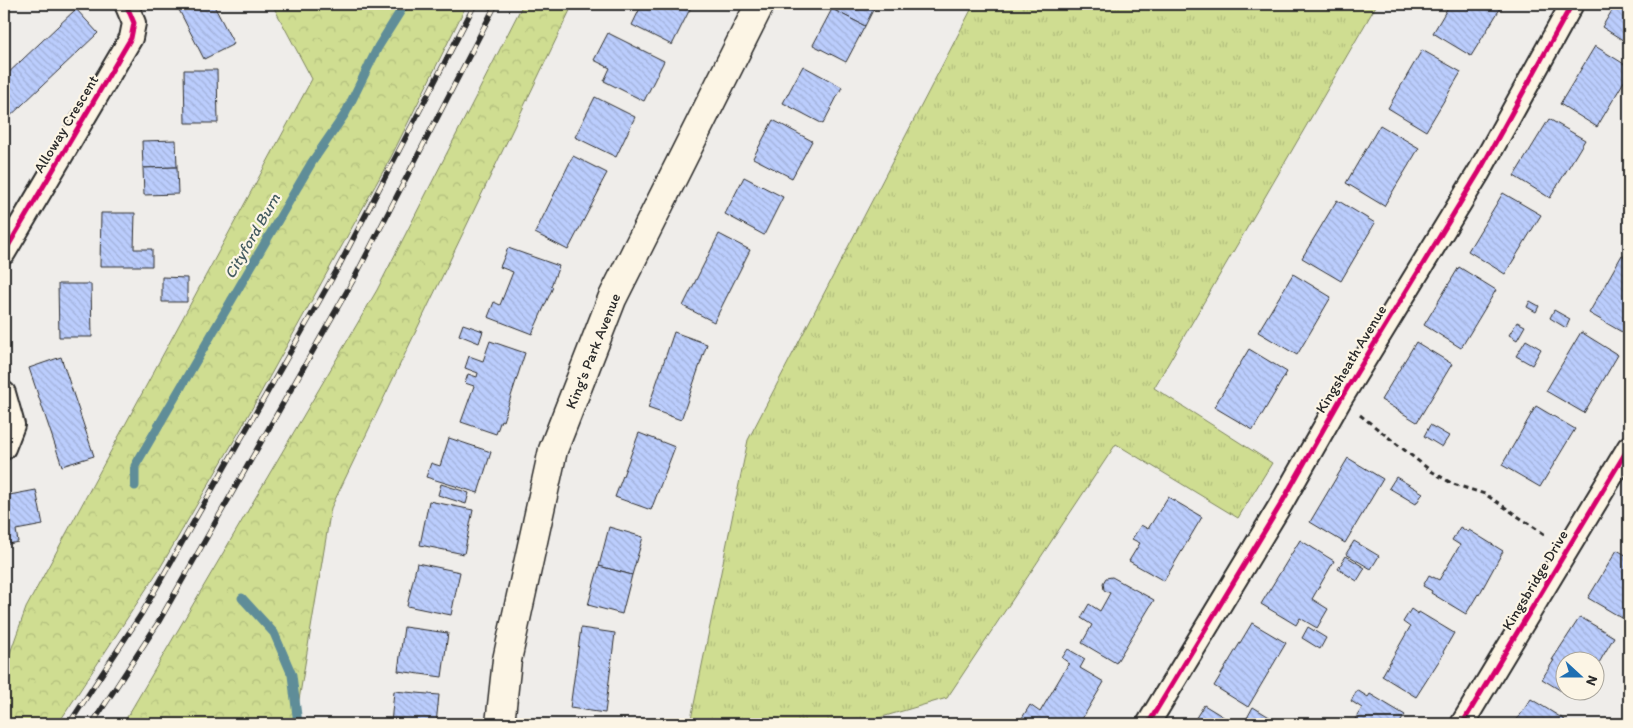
<svg xmlns="http://www.w3.org/2000/svg" width="1633" height="728" viewBox="0 0 1633 728" font-family="Itim,sans-serif">
<defs>
<pattern id="grass-tufts" width="24" height="20" patternUnits="userSpaceOnUse" patternTransform="scale(1.25)"><rect width="24" height="20" fill="#cfdd91"/><path d="M3 7l-1-3M5 7V3M7 7l1-3M15 17l-1-3M17 17v-4M19 17l1-3" fill="none" stroke="#b2be7d"/></pattern>
<pattern id="forest-crowns" width="20" height="18" patternUnits="userSpaceOnUse" patternTransform="scale(1.25)"><rect width="20" height="18" fill="#cfdd91"/><path d="M2 6a3 3 0 1 1 6 0M12 15a3 3 0 1 1 6 0" fill="none" stroke="#b2be7d"/></pattern>
<pattern id="building-back-hatch" width="6" height="6" patternUnits="userSpaceOnUse" patternTransform="scale(1.25)"><rect width="6" height="6" fill="#bbcdfd"/><path d="M-1 5l2 2M0 0l6 6M5-1l2 2" fill="none" stroke="#a1b0d9"/></pattern>
</defs>
<rect width="100%" height="100%" fill="#efedea"/>
<filter id="ink" filterUnits="userSpaceOnUse"><feTurbulence type="fractalNoise" baseFrequency=".02" numOctaves="2"/><feDisplacementMap in="SourceGraphic" scale="10" xChannelSelector="R" yChannelSelector="G"/><feConvolveMatrix kernelMatrix="1 2 1 2 8 2 1 2 1" color-interpolation-filters="sRGB"/></filter>
<g filter="url(#ink)">
<polygon fill="url(#grass-tufts)" stroke="#7d845e" points="974,4 1377,4 1154,388 1272,463 1238,518 1116,444 947,698 858,724 690,724 748,440"/>
<g fill="url(#forest-crowns)" stroke="#7d845e">
<polygon points="272,4 467,4 391,157 239,432 160,568 58,724 4,724 4,670 26,608 312,79"/>
<polygon points="523,4 573,4 331,508 295,724 123,724 377,290"/>
</g>
<g fill="none" stroke-linecap="round" stroke-linejoin="round">
<g stroke="#5f8d98" stroke-width="9">
<polyline points="135,486 135,466 312,162 345,114 378,47 405,4"/>
<polyline points="242,598 274,633 292,675 298,724"/>
</g>
</g>
<g fill="url(#building-back-hatch)" stroke="#2b2b2b">
<polygon points="176,4 213,4 234,44 204,59"/>
<polygon points="642,4 689,4 692,5 672,45 632,25"/>
<polygon points="834,4 876,4 865,26 832,9"/>
<polygon points="1450,4 1503,4 1471,56 1433,33"/>
<polygon points="1616,4 1629,4 1629,44 1602,27"/>
<polygon points="76,9 98,33 4,122 4,77"/>
<polygon points="832,9 865,26 846,62 813,45"/>
<polygon points="608,33 664,61 644,101 604,81 610,68 594,60"/>
<polygon points="1595,46 1629,67 1629,73 1597,127 1560,104"/>
<polygon points="1422,50 1461,72 1426,131 1388,108"/>
<polygon points="803,66 842,87 823,124 783,103"/>
<polygon points="184,70 217,70 218,123 185,123"/>
<polygon points="595,97 635,117 616,157 575,137"/>
<polygon points="1549,119 1585,140 1550,198 1514,176"/>
<polygon points="773,120 812,141 792,178 753,158"/>
<polygon points="1380,125 1419,148 1384,206 1346,183"/>
<polygon points="176,140 177,167 143,168 142,141"/>
<polygon points="573,156 607,173 600,186 601,187 568,250 535,233"/>
<polygon points="177,167 178,194 144,195 143,168"/>
<polygon points="744,177 783,197 764,235 725,214"/>
<polygon points="1503,193 1541,215 1505,274 1468,251"/>
<polygon points="1337,200 1375,223 1341,281 1302,258"/>
<polygon points="101,213 135,213 134,249 152,249 152,266 100,266"/>
<polygon points="719,234 750,250 714,322 683,306"/>
<polygon points="508,248 559,266 551,286 553,287 532,334 488,317 494,302 500,305 513,272 500,267"/>
<polygon points="1622,255 1629,260 1629,331 1627,335 1589,313"/>
<polygon points="1459,267 1496,290 1461,348 1424,325"/>
<polygon points="1293,274 1331,297 1297,355 1258,332"/>
<polygon points="162,277 187,278 187,302 162,302"/>
<polygon points="58,284 91,284 92,337 59,337"/>
<polygon points="1530,301 1539,306 1536,312 1527,307"/>
<polygon points="1554,310 1570,319 1566,328 1550,318"/>
<polygon points="1517,322 1525,326 1517,340 1509,335"/>
<polygon points="463,324 483,331 479,343 459,335"/>
<polygon points="674,332 707,344 681,420 648,408"/>
<polygon points="1581,332 1618,355 1584,413 1546,391"/>
<polygon points="1526,340 1541,349 1532,365 1516,356"/>
<polygon points="490,341 525,353 503,421 501,420 496,434 461,422 474,386 465,383 468,374 477,377 478,373 465,368 469,356 483,361"/>
<polygon points="1416,342 1452,364 1417,422 1381,400"/>
<polygon points="1249,349 1287,372 1253,430 1214,407"/>
<polygon points="61,357 94,456 62,466 29,368"/>
<polygon points="1536,406 1575,429 1540,487 1502,465"/>
<polygon points="1430,425 1449,436 1442,447 1424,436"/>
<polygon points="639,433 675,447 651,510 615,497"/>
<polygon points="449,438 491,452 478,493 426,477 431,463 440,466"/>
<polygon points="1348,458 1383,479 1345,543 1310,522"/>
<polygon points="1396,477 1423,493 1416,504 1389,488"/>
<polygon points="441,484 469,493 466,504 438,495"/>
<polygon points="36,490 43,525 16,530 18,542 4,545 4,496"/>
<polygon points="1168,497 1202,517 1164,581 1129,561 1140,543 1132,539 1141,525 1148,529"/>
<polygon points="429,501 473,510 464,554 420,545"/>
<polygon points="609,527 643,537 632,575 599,566"/>
<polygon points="1460,527 1468,532 1469,530 1503,551 1479,595 1478,594 1466,614 1431,593 1432,591 1423,586 1429,575 1439,580 1460,545 1452,540"/>
<polygon points="1300,540 1334,561 1312,599 1328,609 1317,628 1300,618 1296,625 1261,604"/>
<polygon points="1354,541 1379,556 1371,569 1346,554"/>
<polygon points="1617,550 1629,557 1629,605 1622,618 1588,598"/>
<polygon points="1346,556 1365,568 1357,581 1338,569"/>
<polygon points="417,563 460,572 451,615 407,606"/>
<polygon points="599,566 632,575 622,614 588,605"/>
<polygon points="1112,577 1154,600 1116,663 1082,643 1092,625 1081,618 1089,604 1100,611 1110,593 1104,590 1103,583 1106,578"/>
<polygon points="1411,609 1418,614 1419,612 1454,633 1443,652 1444,653 1416,697 1382,676 1410,627 1403,622"/>
<polygon points="1580,617 1614,637 1596,668 1596,660 1566,660 1566,690 1582,690 1576,700 1542,679 1554,660 1552,660"/>
<polygon points="1252,623 1286,643 1248,707 1214,686"/>
<polygon points="404,627 448,633 442,677 398,671"/>
<polygon points="1308,627 1326,638 1320,649 1302,638"/>
<polygon points="581,628 615,633 605,713 570,708"/>
<polygon points="1068,649 1085,659 1080,668 1104,682 1079,724 1033,724 1022,718 1030,705 1040,712 1069,663 1062,658"/>
<polygon points="1357,690 1368,697 1370,694 1405,715 1399,724 1352,724 1362,708 1351,701"/>
<polygon points="394,691 439,695 436,724 391,724"/>
<polygon points="1531,699 1565,720 1563,724 1514,724"/>
<polygon points="1204,705 1235,724 1192,724"/>
<polygon points="1253,707 1271,718 1268,724 1258,724 1247,718"/>
</g>
<g fill="none" stroke-linecap="round" stroke-linejoin="round">
<defs>
<g id="street">
<polyline points="4,253 131,38 134,23 126,4"/>
<polyline points="4,393 13,425 4,448"/>
<polyline points="1148,724 1281,504 1340,400 1479,172 1572,4"/>
<polyline points="1462,724 1629,447"/>
</g>
<polyline id="secondary" points="500,724 507,660 553,450 612,299 760,4"/>
</defs>
<use href="#street" stroke="#2b2b2b" stroke-width="26"/>
<use href="#secondary" stroke="#2b2b2b" stroke-width="31"/>
<polyline stroke="#2b2b2b" stroke-width="3" stroke-dasharray="5 4" stroke-linecap="butt" points="1360,415 1431,471 1453,484 1485,494 1547,536"/>
<use href="#street" stroke="#fcf5e5" stroke-width="22"/>
<use href="#secondary" stroke="#fcf5e5" stroke-width="28"/>
<defs>
<g id="rail">
<polyline points="69,724 142,613 338,268 475,4"/>
<polyline points="92,724 158,623 355,277 496,4"/>
</g>
</defs>
<use href="#rail" stroke="#2b2b2b" stroke-width="5.5"/>
<use href="#rail" stroke="#fcf5e5" stroke-width="4" stroke-dasharray="11" stroke-linecap="butt"/>
<defs>
<g id="cycleway">
<polyline points="4,253 131,38 134,23 126,4"/>
<polyline points="1148,724 1281,504 1340,400 1479,172 1572,4"/>
<polyline points="1462,724 1629,447"/>
</g>
</defs>
<use href="#cycleway" stroke="#fcf5e5" stroke-width="8"/>
<use href="#cycleway" stroke="#d6006c" stroke-width="5"/>
</g>
</g>
<g text-anchor="middle" dominant-baseline="central" stroke-width="4.5" stroke-linejoin="round" paint-order="stroke">
<g font-size="15" fill="#2b2b2b" stroke="#fcf5e5">
<text transform="translate(66 124) rotate(-59)">Alloway Crescent</text>
<text transform="translate(593 351) rotate(-68)">King's Park Avenue</text>
<text transform="translate(1351 359) rotate(-59)">Kingsheath Avenue</text>
<text transform="translate(1535 580) rotate(-59)">Kingsbridge Drive</text>
</g>
<g font-size="16" font-style="italic" fill="#455c61" stroke="#fcf5e5">
<text transform="translate(252 236) rotate(-60)">Cityford Burn</text>
</g>
</g>
<rect width="1633" height="728" fill="none" stroke="#fcf5e5" stroke-width="20"/>
<rect x="10" y="10" width="1613" height="708" fill="none" stroke="#2b2b2b" stroke-width="2" filter="url(#ink)"/>
<g transform="translate(1580 676) rotate(111)"><circle r="24" fill="#fcf5e5" stroke="#a8a49b"/>
<path d="M0-4L9 19L0 12L-9 19Z" fill="#1f6fb2"/>
<text y="-8" font-size="14" font-weight="bold" text-anchor="middle" fill="#2b2b2b">N</text>
</g>
</svg>
